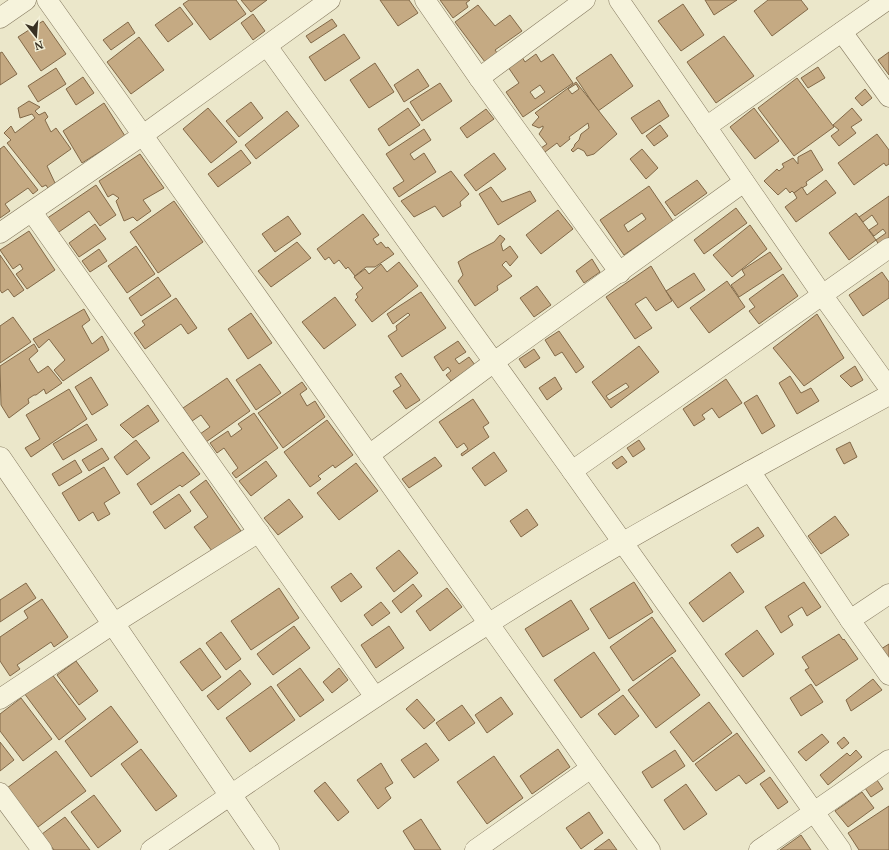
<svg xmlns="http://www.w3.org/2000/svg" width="889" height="850" viewBox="0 0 889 850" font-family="'PT Serif',serif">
<rect width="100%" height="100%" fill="#ebe7ca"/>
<g fill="#c5aa83" stroke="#826948" fill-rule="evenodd">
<polygon points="189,0 236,0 246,14 210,40 183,4"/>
<polygon points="241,0 267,0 251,12"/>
<polygon points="380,0 409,0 418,13 398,26"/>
<polygon points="440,0 470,0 466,3 468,7 453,18"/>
<polygon points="705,0 737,0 714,15"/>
<polygon points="768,0 801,0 808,9 772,36 754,11"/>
<polygon points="683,4 704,35 681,51 658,21"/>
<polygon points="478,5 495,26 510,15 522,31 495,50 498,54 485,62 455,22"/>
<polygon points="180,7 193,24 168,42 155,25"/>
<polygon points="253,14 265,31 253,40 241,23"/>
<polygon points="332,19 337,26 311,43 306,36"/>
<polygon points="43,21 66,54 41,71 18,37"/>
<polygon points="128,22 135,33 111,50 103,40"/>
<polygon points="344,34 360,58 325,81 309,57"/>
<polygon points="724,36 754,76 716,103 687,62"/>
<polygon points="139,37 164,70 131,94 107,62"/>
<polygon points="2,52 17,74 0,85 0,53"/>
<polygon points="889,52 889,75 878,60"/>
<path d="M536 54 541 62 553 54 573 83 523 117 506 92 519 83 508 67 522 57 525 62ZM540 85 545 92 535 99 530 92Z"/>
<polygon points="611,54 633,86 598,111 576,78"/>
<polygon points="375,63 394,92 369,108 350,80"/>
<polygon points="818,67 825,78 808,88 801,78"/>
<polygon points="56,68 66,84 38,102 28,86"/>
<polygon points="418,69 429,86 404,102 394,85"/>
<polygon points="83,77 94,93 76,105 66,89"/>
<polygon points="797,78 834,127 794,156 758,108"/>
<path d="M576 82 617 134 594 154 587 156 584 151 578 148 573 152 571 150 574 147 575 144 579 140 581 134 589 128 588 123 569 137 570 139 560 147 557 143 545 152 541 148 547 144 539 134 543 128V126L539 128 532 125 539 117 535 113ZM576 84 579 89 572 94 568 89Z"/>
<polygon points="440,83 452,101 422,121 410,102"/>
<polygon points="865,89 872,98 862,106 855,98"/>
<polygon points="659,100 669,116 642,134 631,118"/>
<polygon points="29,101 40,107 35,111 39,115 45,112 48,117 45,120 51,132 56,128 71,149 47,166 55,183 49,190 46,185 42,187 7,143 11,140 4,133 11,126 15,133 35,118 32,114 20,118 18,108"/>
<polygon points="251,102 263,118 239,137 226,121"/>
<polygon points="104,103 125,136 82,163 63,131"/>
<polygon points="208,108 237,142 211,163 183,129"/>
<polygon points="408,108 420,125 389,146 378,129"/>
<polygon points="754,108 779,141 755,159 730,127"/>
<polygon points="852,108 862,120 851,127 856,133 839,146 831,136 839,130 833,125"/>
<polygon points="486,109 494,119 467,138 460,128"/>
<polygon points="287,111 299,126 256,159 245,145"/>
<polygon points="660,125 668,136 654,146 646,136"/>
<polygon points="424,129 431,140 410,154 414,160 424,153 436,172 399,197 393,188 404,181 386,154"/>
<polygon points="877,134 889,150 889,164 886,166 884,163 854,185 838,163"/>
<polygon points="4,146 38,190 33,194 28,188 5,204 10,211 0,218 0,149"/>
<polygon points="642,149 658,168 646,179 630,159"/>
<polygon points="241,150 251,163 218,187 208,174"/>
<polygon points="811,150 823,170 806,182 807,185 794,193 792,191 790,193 786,188 778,195 764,181 777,169 779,171 784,167 782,164 793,158 798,164 798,157"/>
<polygon points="494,153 506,169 476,191 464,175"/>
<polygon points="140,154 164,188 143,200 151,211 137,221 133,217 124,221 116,201 119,198 113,194 108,197 99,181"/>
<polygon points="451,171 469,194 460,202 461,206 443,217 435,206 414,217 401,201"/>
<polygon points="697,180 707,193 675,216 665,202"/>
<polygon points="826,180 836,193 796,222 785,207 797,198 794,193 802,187 807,195"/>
<polygon points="96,185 116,215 100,226 89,211 56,234 46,219"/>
<path d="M649 186 673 221 624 255 600 220ZM642 213 646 219 628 232 624 225Z"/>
<polygon points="491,187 502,202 530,191 536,201 498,225 479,194"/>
<polygon points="889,196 889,238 879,245 876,240 886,233 883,229 874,236 869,230 878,224 872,215 863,222 859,217"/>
<polygon points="174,201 203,242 158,273 130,232"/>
<polygon points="736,208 747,223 704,254 694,240"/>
<polygon points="558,210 573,229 541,254 526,235"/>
<polygon points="856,213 876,240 849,260 829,233"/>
<polygon points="363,214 379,235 373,239 377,245 381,242 386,248 388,247 394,254 375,267 366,267 355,276 348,267 346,269 339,260 334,264 329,257 325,260 317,249"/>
<polygon points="288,216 301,234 275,252 262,234"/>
<polygon points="95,224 106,239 79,257 69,243"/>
<polygon points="750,225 767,249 732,277 713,255"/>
<polygon points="29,231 55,270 27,289 16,274 23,269 20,264 13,269 0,250"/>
<polygon points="500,235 505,239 501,244 503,251 510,246 518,257 510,266 506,261 502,265 512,276 497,286 498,290 475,306 458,281 463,275 458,262 469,255 494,242"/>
<polygon points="297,242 311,258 271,287 258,271"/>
<polygon points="136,246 155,274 127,293 108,266"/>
<polygon points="99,249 107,261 90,272 82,261"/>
<polygon points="770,252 782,269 739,297 731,285 745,275 742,270"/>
<polygon points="0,255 24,290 14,297 8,289 2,293 0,290"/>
<polygon points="592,259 600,272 584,283 576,271"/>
<polygon points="399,262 418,286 372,322 355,300 358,297 356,294 363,288 354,277 365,269 369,274 381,264 387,272"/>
<polygon points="651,266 672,301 656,311 646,297 635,304 652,328 635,339 606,297"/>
<polygon points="882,272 889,282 889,298 863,316 849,295"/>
<polygon points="694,273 705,290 678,308 666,291"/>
<polygon points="783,274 798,296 759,324 749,311 755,307 749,299"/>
<polygon points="158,277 171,296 141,316 129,298"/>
<polygon points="727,281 745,307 709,333 690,308"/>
<polygon points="537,286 551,305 534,317 520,298"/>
<polygon points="421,292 446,328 402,357 388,336 397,330 396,326 410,315 408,313 393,324 387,314"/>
<polygon points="335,297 356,325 324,349 302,322"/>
<polygon points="176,298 197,328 188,334 181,324 145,349 134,333 145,325 142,321"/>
<polygon points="84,309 90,320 82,326 92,344 102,336 109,350 63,381 54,370 65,360 49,339 39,348 33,339"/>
<polygon points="251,313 272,343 248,359 228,329"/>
<polygon points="817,314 844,358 804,386 773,348"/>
<polygon points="13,317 31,342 0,363 0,326"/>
<polygon points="559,331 584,367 576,373 562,352 555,356 545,340"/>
<polygon points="458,341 466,352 455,359 459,364 469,357 475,365 451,381 446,375 451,371 448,367 443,371 434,357"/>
<polygon points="34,344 38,351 29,359 38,373 48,366 62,383 46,394 44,389 36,395 34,395 28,399 29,403 9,418 1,405 0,366"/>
<path d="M639 346 659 372 611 408 592 382ZM626 383 629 387 609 400 606 396Z"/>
<polygon points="534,349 540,358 525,368 519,359"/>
<polygon points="260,364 281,393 256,410 236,380"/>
<polygon points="855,366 863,380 851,387 840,376"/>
<polygon points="401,373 420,400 406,409 393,391 401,386 395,377"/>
<polygon points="790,376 801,393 811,388 819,401 797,414 779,383"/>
<polygon points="91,377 108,405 92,415 75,387"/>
<polygon points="555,377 562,389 547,400 539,388"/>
<polygon points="227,378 250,411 206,442 200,434 210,427 201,415 192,421 183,408"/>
<polygon points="726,379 742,403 719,418 712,408 702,415 705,419 694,426 683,409"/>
<polygon points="302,382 307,389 300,394 307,406 315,401 325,417 283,448 258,413"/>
<polygon points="69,389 87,419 31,457 25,448 40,439 26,415"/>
<polygon points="757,395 775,426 762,434 744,403"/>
<polygon points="473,399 489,423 483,427 489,437 462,456 461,454 468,449 464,443 457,448 439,422"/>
<polygon points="148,405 159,421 133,438 120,425"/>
<polygon points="254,413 278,448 236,478 232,473 238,468 224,448 217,453 210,443 228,431 231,437 242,429 238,424"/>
<polygon points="327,420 353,455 335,468 333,465 318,476 321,479 310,487 284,452"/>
<polygon points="87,424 97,440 63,460 53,444"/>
<polygon points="136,440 150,458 127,475 114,457"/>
<polygon points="639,440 645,449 633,457 627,448"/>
<polygon points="850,442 857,457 844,464 836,449"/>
<polygon points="102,448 109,459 89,471 82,460"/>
<polygon points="183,452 200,474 182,487 180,485 151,505 137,484"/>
<polygon points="494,452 507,471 485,486 472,468"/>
<polygon points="622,456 627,462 617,469 612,463"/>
<polygon points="435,457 442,466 409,488 402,479"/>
<polygon points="75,460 82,472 59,486 52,474"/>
<polygon points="266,461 277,476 251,496 239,481"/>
<polygon points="356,463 378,491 339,520 317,493"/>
<polygon points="104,467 120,493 104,503 110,514 98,521 93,512 79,521 62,493"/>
<polygon points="206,480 241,531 212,551 194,527 208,517 190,492"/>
<polygon points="179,494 191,511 165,529 153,512"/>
<polygon points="289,499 303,517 278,535 264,518"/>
<polygon points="527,509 538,525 521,537 510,521"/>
<polygon points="835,516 849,535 821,554 808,536"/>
<polygon points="758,527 764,536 737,553 731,545"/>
<polygon points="399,550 418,573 394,592 376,568"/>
<polygon points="730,572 744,592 703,622 689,603"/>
<polygon points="351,573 362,587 341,602 331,587"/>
<polygon points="634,582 653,612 609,639 590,609"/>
<polygon points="804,582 821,607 807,616 802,607 788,616 793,625 781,633 765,607"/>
<polygon points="26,583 36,598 0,622 0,600"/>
<polygon points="413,584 422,596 401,613 392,601"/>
<polygon points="279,588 299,618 251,650 231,621"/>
<polygon points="447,588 462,607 430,631 416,611"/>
<polygon points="42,599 68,637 54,647 51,642 17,665 20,669 10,676 0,661 0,637 28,618 24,611"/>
<polygon points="571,600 589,629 543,657 525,629"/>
<polygon points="381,602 390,613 372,626 364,615"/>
<polygon points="652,617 676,651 633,681 610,647"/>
<polygon points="294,626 310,648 273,675 257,654"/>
<polygon points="389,626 404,648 376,668 361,645"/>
<polygon points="757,630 774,654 743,677 725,654"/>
<polygon points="221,632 241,659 226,670 206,643"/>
<polygon points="839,634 843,640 844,639 858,659 816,686 805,670 809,668 802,657"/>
<polygon points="889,644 889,660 881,649"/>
<polygon points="200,648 221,677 202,691 180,662"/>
<polygon points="594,652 620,690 581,718 554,680"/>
<polygon points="672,657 700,695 656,728 628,690"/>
<polygon points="76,661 98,691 79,705 57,675"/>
<polygon points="300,668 324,700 300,717 277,685"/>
<polygon points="339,668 348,680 332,693 323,682"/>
<polygon points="240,670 251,684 218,710 207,696"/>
<polygon points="51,673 86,719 59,740 24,693"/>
<polygon points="873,679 882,690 851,711 846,700"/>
<polygon points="811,684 823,702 801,716 790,698"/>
<polygon points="271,686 295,720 250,752 226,718"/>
<polygon points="623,695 639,716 615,735 598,714"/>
<polygon points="501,697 513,714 487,733 475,715"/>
<polygon points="21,698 52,739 23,761 0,731 0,714"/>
<polygon points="417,699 435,720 424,729 406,709"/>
<polygon points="709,702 732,733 693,762 670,732"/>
<polygon points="462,705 475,723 449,741 436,723"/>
<polygon points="111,706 138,742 91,777 65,741"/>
<polygon points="737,733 765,771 746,784 739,775 716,791 695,764"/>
<polygon points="822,734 829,742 806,761 798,752"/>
<polygon points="844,737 849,743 842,749 837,743"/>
<polygon points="0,742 14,760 0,771"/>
<polygon points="426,743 439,760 414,778 401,760"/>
<polygon points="141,749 177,796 156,811 121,764"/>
<polygon points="558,749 570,767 532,794 520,776"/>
<polygon points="675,750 685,766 652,788 642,772"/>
<polygon points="856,750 862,757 828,785 820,775 847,753 850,756"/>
<polygon points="56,751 86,791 38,827 7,788"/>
<polygon points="494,756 523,798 487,824 457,782"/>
<polygon points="381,763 393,783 385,788 391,798 378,809 357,780"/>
<polygon points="770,777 788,802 778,809 760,784"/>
<polygon points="877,780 883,789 871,797 865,788"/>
<polygon points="325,782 349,812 338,821 314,791"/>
<polygon points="686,784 707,814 684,830 664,800"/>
<polygon points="862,792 874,808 848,827 835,811"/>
<polygon points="94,795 121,831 98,848 71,812"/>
<polygon points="889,806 889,850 859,850 848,833"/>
<polygon points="589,812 603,833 581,849 566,828"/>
<polygon points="65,817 90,850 54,850 42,834"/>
<polygon points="421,819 441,850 415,850 403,831"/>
<polygon points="801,835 811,850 780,850"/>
<polygon points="609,839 617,850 594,850"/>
</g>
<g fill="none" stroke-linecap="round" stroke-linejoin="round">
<defs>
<g id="minor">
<polyline points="47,0 591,768 650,850"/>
<polyline points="425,0 479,78 620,273"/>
<polyline points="619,0 823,296 889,388"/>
<polyline points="0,18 26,0"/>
<polyline points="842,32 889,97"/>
<polyline points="267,46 572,471 841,850"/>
<polyline points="479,78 585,0"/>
<polyline points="706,127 887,0"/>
<polyline points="32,212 375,697"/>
<polyline points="0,233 143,135 330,0"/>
<polyline points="369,455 494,362 744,182"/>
<polyline points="572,471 889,248"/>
<polyline points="750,471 850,620 889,675"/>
<polyline points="850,620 889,594"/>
<polyline points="0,699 113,624 259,532"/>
<polyline points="0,793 42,850"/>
<path d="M151 850C262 773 374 696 488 624 618 541 754 469 889 395"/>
<polyline points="475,850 591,768"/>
<polyline points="759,850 889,760"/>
</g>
<polyline id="tertiary" points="0,458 268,850"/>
</defs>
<use href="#minor" stroke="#867a60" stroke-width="21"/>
<use href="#tertiary" stroke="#867a60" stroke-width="23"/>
<use href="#minor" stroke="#f6f3dc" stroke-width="20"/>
<use href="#tertiary" stroke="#f6f3dc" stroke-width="22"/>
</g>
<g transform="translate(36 36) rotate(163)" stroke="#f3f0d8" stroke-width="3" paint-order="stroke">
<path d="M0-3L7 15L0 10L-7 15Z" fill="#383022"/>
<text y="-6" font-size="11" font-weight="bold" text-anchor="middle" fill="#383022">N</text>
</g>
</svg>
